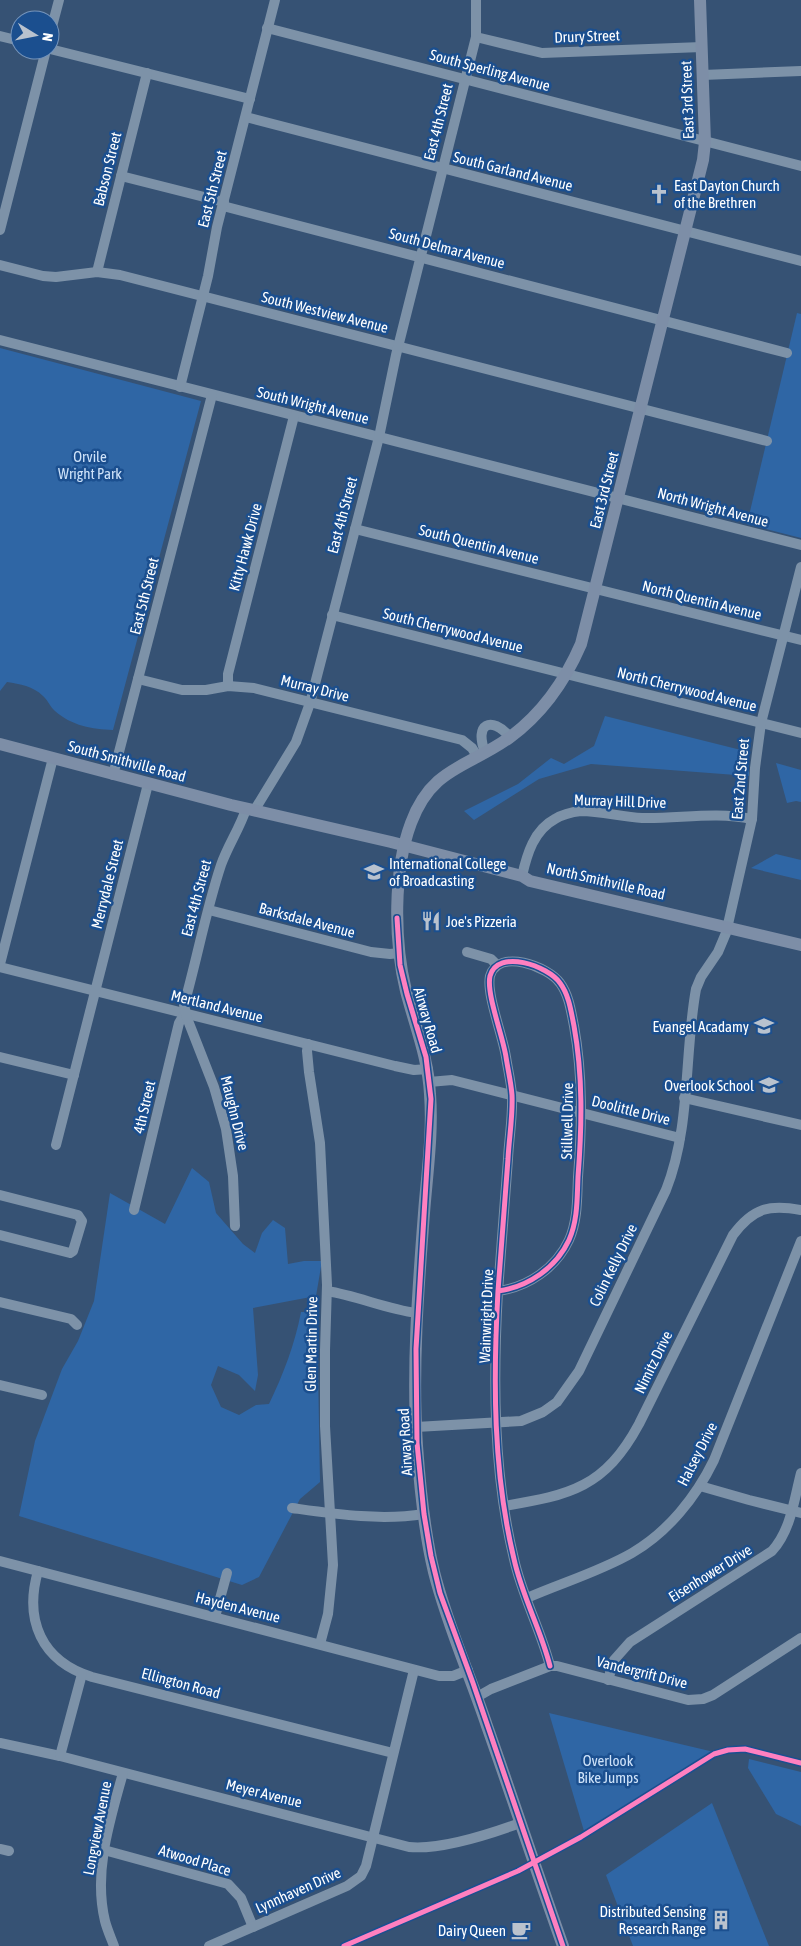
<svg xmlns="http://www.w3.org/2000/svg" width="801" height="1946" viewBox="0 0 801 1946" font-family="'Asap Condensed',sans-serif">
<rect width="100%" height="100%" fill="#365274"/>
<g fill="#2f66a5">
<polygon points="797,313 801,314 801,538 747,524"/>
<path d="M0 348 201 401 113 730C92 729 72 726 55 711 50 707 48 700 43 696 33 686 20 684 7 682L0 691Z"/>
<polygon points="605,716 749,752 749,776 591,764 539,779 474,820 464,811 518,784 551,758 564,764 594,746"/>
<polygon points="776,763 801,770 801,802 796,801 787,803"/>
<polygon points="776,854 801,860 801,880 751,868"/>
<path d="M192 1168 209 1182 216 1213 243 1244 255 1253 262 1233 273 1220 285 1228 288 1264 304 1261H322L316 1296 253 1308 258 1375 255 1391 239 1375 218 1366 211 1385 221 1407 239 1415 256 1405 269 1404C283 1375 295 1344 301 1312H317L320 1482 300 1499 259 1577 242 1585 19 1516 35 1441 62 1369 78 1341 94 1301 110 1193 165 1224Z"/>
<polygon points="549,1713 714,1752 584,1831"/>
<polygon points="749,1759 801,1772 801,1826 776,1814 748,1768"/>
<polygon points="712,1803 769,1946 633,1946 606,1875"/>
</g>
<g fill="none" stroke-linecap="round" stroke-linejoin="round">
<g stroke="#7d92a8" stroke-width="10">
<polyline points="267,28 801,166"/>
<polyline points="50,34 59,0"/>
<polyline points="0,36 20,41"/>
<polyline points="476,37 542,53 702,47"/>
<polyline points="50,49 250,99"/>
<polyline points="703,75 801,71"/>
<polyline points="246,117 801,261"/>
<polyline points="121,176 224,202"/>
<polyline points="223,206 787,353"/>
<polyline points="0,230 46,50"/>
<polyline points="0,265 43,276 56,277 97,272 120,275 767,441"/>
<polyline points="97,272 147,73"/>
<polyline points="0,340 801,545"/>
<polyline points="180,387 208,276 217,227 275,0"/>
<polyline points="355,529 801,640"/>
<polyline points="332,615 801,733"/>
<polyline points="138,679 182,690 206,690 228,686 254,688 462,740 472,748 477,756"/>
<polyline points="228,686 228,674 294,416"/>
<path d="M485 752C474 724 491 715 510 737"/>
<polyline points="113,775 212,395"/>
<polyline points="254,811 296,742 310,703 379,437 396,355 476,37 476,0"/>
<path d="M522 876C527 854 534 830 555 819 563 814 572 812 581 811 601 811 622 817 642 818 679 819 715 811 752 819"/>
<polyline points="209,910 371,952 390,954 399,953"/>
<polyline points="467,952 491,959 497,965"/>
<polyline points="0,964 53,758"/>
<polyline points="0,967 395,1066 414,1070 428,1069"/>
<polyline points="308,1044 307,1051 309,1072 320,1143 327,1285 325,1350 325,1426 333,1565 328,1614 320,1644"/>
<polyline points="0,1057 74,1075"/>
<polyline points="429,1082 452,1080 680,1138"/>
<polyline points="684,1098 801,1125"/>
<polyline points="56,1145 148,784"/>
<polyline points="0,1195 78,1215 82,1221 73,1251 70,1253 0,1235"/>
<polyline points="134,1210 179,1023 185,1013"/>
<path d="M235 1226 233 1176 226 1129 214 1087 187 1018 184 1005C197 959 206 910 221 865 228 845 240 828 246 809"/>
<path d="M327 1291C358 1296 386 1309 417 1313"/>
<path d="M498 1291C528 1287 556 1268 569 1240 578 1220 577 1197 578 1177 582 1125 583 1076 574 1026 571 1011 569 995 560 983 548 966 498 948 490 976 486 994 503 1036 506 1057 508 1070 511 1082 512 1095 513 1116 509 1138 508 1159 505 1203 501 1247 498 1291 493 1380 493 1472 514 1559 522 1596 541 1630 550 1666"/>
<polyline points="0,1302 71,1319 77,1325"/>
<polyline points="0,1385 42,1395"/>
<path d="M416 1427 521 1421 543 1412 557 1402 579 1371 666 1190C691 1127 684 1055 696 989L701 977 718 952 726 933 752 819 755 768 761 723 801 567"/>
<polyline points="700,1486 749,1500 801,1513"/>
<path d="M504 1506C571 1495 605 1487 639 1424L733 1235C753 1208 769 1204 801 1210"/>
<path d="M292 1508C335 1514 380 1521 424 1514"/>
<polyline points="0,1561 439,1676 453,1676 468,1670"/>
<path d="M38 1571C24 1620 41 1661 92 1677L393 1753"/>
<path d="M527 1598C561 1583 599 1572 632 1553 668 1532 696 1497 714 1460L801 1241"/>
<polyline points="215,1617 227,1573"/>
<path d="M608 1680 614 1660 630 1642 772 1551C791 1530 794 1500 801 1473"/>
<polyline points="477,1697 491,1689 550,1666 557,1666 688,1700 703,1699 713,1695 801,1638"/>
<path d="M0 1743 60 1756 409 1847C441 1850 490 1834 520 1823"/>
<polyline points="60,1756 82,1674"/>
<polyline points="0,1849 9,1851"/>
<polyline points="104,1850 228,1884 241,1898 253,1927"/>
<path d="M114 1946C111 1938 107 1929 105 1921 93 1872 110 1820 123 1773"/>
<polyline points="209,1946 347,1886 361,1876 366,1866 414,1670"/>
</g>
<g stroke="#7d8ea7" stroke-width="12">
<polyline points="0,744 231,805 391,842 522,876 530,881 801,945"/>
<path d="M563 1946C537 1873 513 1799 487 1726 470 1675 447 1624 434 1572 424 1531 420 1488 417 1446 412 1369 418 1291 424 1213 427 1174 433 1133 430 1094 428 1057 415 1026 406 991 394 942 393 871 411 823 432 767 467 768 509 738 542 714 565 681 581 644L703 160 705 142 700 0"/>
</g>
<defs>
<g id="cycleway">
<polyline points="397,918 400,965 407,994 426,1057 431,1099 416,1349 417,1443 424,1514 431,1556 440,1593 473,1683 563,1946"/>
<path d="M498 1291C528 1287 556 1268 569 1240 578 1220 577 1197 578 1177 582 1125 583 1076 574 1026 571 1011 569 995 560 983 548 966 498 948 490 976 486 994 503 1036 506 1057 508 1070 511 1082 512 1095 513 1116 509 1138 508 1159 505 1203 501 1247 498 1291 493 1380 493 1472 514 1559 522 1596 541 1630 550 1666"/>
<polyline points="344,1946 518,1871 581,1837 714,1754 728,1750 745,1749 801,1763"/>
</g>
</defs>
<use href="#cycleway" stroke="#1b4f8f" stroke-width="8"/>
<use href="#cycleway" stroke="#ff80c0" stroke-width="5"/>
</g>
<defs>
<symbol id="church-bare" viewBox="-9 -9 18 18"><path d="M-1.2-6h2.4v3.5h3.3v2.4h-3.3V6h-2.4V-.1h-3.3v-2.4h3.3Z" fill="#b9c2ce" stroke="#1b4f8f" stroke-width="2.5" paint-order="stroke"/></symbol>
<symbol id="school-bare" viewBox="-9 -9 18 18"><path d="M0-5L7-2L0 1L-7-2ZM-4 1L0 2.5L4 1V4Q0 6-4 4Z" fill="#b9c2ce" stroke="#1b4f8f" stroke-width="2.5" paint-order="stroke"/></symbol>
<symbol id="restaurant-bare" viewBox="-9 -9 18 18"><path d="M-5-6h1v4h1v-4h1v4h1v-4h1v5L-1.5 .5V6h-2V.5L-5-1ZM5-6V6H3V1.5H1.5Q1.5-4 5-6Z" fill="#b9c2ce" stroke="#1b4f8f" stroke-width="2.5" paint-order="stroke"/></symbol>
<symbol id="building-bare" viewBox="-9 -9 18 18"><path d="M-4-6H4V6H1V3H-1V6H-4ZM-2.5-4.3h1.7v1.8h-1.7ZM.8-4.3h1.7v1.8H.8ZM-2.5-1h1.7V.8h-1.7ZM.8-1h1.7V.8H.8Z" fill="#b9c2ce" stroke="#1b4f8f" stroke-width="2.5" paint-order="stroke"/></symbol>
<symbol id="cafe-bare" viewBox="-9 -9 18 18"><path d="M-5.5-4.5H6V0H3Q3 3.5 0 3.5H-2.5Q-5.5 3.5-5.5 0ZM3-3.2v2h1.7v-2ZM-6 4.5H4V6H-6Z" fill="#b9c2ce" stroke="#1b4f8f" stroke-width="2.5" paint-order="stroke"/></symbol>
</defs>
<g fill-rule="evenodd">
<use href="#church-bare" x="645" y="180" width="28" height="28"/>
<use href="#school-bare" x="360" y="858" width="28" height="28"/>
<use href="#restaurant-bare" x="417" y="907" width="28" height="28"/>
<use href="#school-bare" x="750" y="1012" width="28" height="28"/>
<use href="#school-bare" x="755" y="1071" width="28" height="28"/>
<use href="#building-bare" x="707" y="1906" width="28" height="28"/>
<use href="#cafe-bare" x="507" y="1916" width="28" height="28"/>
</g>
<g text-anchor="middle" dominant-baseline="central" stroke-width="5" stroke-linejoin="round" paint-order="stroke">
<g font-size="15" fill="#fff" stroke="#1b4f8f">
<text transform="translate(587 36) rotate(-2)">Drury Street</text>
<text transform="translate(490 70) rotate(15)">South Sperling Avenue</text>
<text transform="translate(687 100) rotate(-92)">East 3rd Street</text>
<text transform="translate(438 122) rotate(-76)">East 4th Street</text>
<text transform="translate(107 169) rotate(-76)">Babson Street</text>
<text transform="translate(513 171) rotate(14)">South Garland Avenue</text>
<text transform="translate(212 189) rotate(-76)">East 5th Street</text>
<text transform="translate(447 248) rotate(15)">South Delmar Avenue</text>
<text transform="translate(325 312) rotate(14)">South Westview Avenue</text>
<text transform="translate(313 405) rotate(14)">South Wright Avenue</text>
<text transform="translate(604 490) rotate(-76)">East 3rd Street</text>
<text transform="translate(713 507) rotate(15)">North Wright Avenue</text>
<text transform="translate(342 515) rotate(-75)">East 4th Street</text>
<text transform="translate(479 544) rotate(14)">South Quentin Avenue</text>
<text transform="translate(245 547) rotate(-75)">Kitty Hawk Drive</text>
<text transform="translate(144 596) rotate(-76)">East 5th Street</text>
<text transform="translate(702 600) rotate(14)">North Quentin Avenue</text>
<text transform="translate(453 630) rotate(14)">South Cherrywood Avenue</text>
<text transform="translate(315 688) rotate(14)">Murray Drive</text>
<text transform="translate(687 689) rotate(14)">North Cherrywood Avenue</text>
<text transform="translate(127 761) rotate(15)">South Smithville Road</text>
<text transform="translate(740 779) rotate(-85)">East 2nd Street</text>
<text transform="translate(620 801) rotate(2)">Murray Hill Drive</text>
<text transform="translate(606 881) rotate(13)">North Smithville Road</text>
<text transform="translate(107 884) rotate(-76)">Merrydale Street</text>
<text transform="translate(196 898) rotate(-75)">East 4th Street</text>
<text transform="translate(307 920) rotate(15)">Barksdale Avenue</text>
<text transform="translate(217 1006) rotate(14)">Mertland Avenue</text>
<text transform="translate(428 1020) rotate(74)">Airway Road</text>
<text transform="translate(144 1107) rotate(-77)">4th Street</text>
<text transform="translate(631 1110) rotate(14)">Doolittle Drive</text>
<text transform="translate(235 1113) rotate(76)">Maughn Drive</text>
<text transform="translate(567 1121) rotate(-89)">Stillwell Drive</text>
<text transform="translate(613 1265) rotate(-64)">Colin Kelly Drive</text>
<text transform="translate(486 1316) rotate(-88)">Wainwright Drive</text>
<text transform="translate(311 1344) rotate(-89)">Glen Martin Drive</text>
<text transform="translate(653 1362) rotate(-64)">Nimitz Drive</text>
<text transform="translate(405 1442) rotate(-93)">Airway Road</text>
<text transform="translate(697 1454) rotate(-63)">Halsey Drive</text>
<text transform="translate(710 1573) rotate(-32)">Eisenhower Drive</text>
<text transform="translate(238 1607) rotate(14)">Hayden Avenue</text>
<text transform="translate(642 1672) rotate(14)">Vandergrift Drive</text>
<text transform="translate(181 1683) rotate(15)">Ellington Road</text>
<text transform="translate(264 1793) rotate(14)">Meyer Avenue</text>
<text transform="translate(97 1828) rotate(-79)">Longview Avenue</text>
<text transform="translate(195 1860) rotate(17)">Atwood Place</text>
<text transform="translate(298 1890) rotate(-24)">Lynnhaven Drive</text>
</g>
<g font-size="15" fill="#fff" stroke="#1b4f8f" text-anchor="end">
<text x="674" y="185" text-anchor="start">East Dayton Church<tspan x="674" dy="17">of the Brethren</tspan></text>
<text x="389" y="863" text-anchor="start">International College<tspan x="389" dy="17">of Broadcasting</tspan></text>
<text x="446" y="921" text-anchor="start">Joe's Pizzeria</text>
<text x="749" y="1026">Evangel Acadamy</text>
<text x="754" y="1085">Overlook School</text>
<text x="706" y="1911">Distributed Sensing<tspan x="706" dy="17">Research Range</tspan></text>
<text x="506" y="1930">Dairy Queen</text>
</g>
<g font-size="15" fill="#cfe3fa" stroke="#1b4f8f">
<text x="90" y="456">Orvile<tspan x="90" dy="17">Wright Park</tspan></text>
<text x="608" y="1760">Overlook<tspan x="608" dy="17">Bike Jumps</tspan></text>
</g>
</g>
<g transform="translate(35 35) rotate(100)"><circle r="24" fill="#1b4f8f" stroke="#7695bc"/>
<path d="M0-4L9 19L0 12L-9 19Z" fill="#b9c2ce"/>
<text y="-8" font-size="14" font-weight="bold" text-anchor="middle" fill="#ffffff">N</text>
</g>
</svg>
